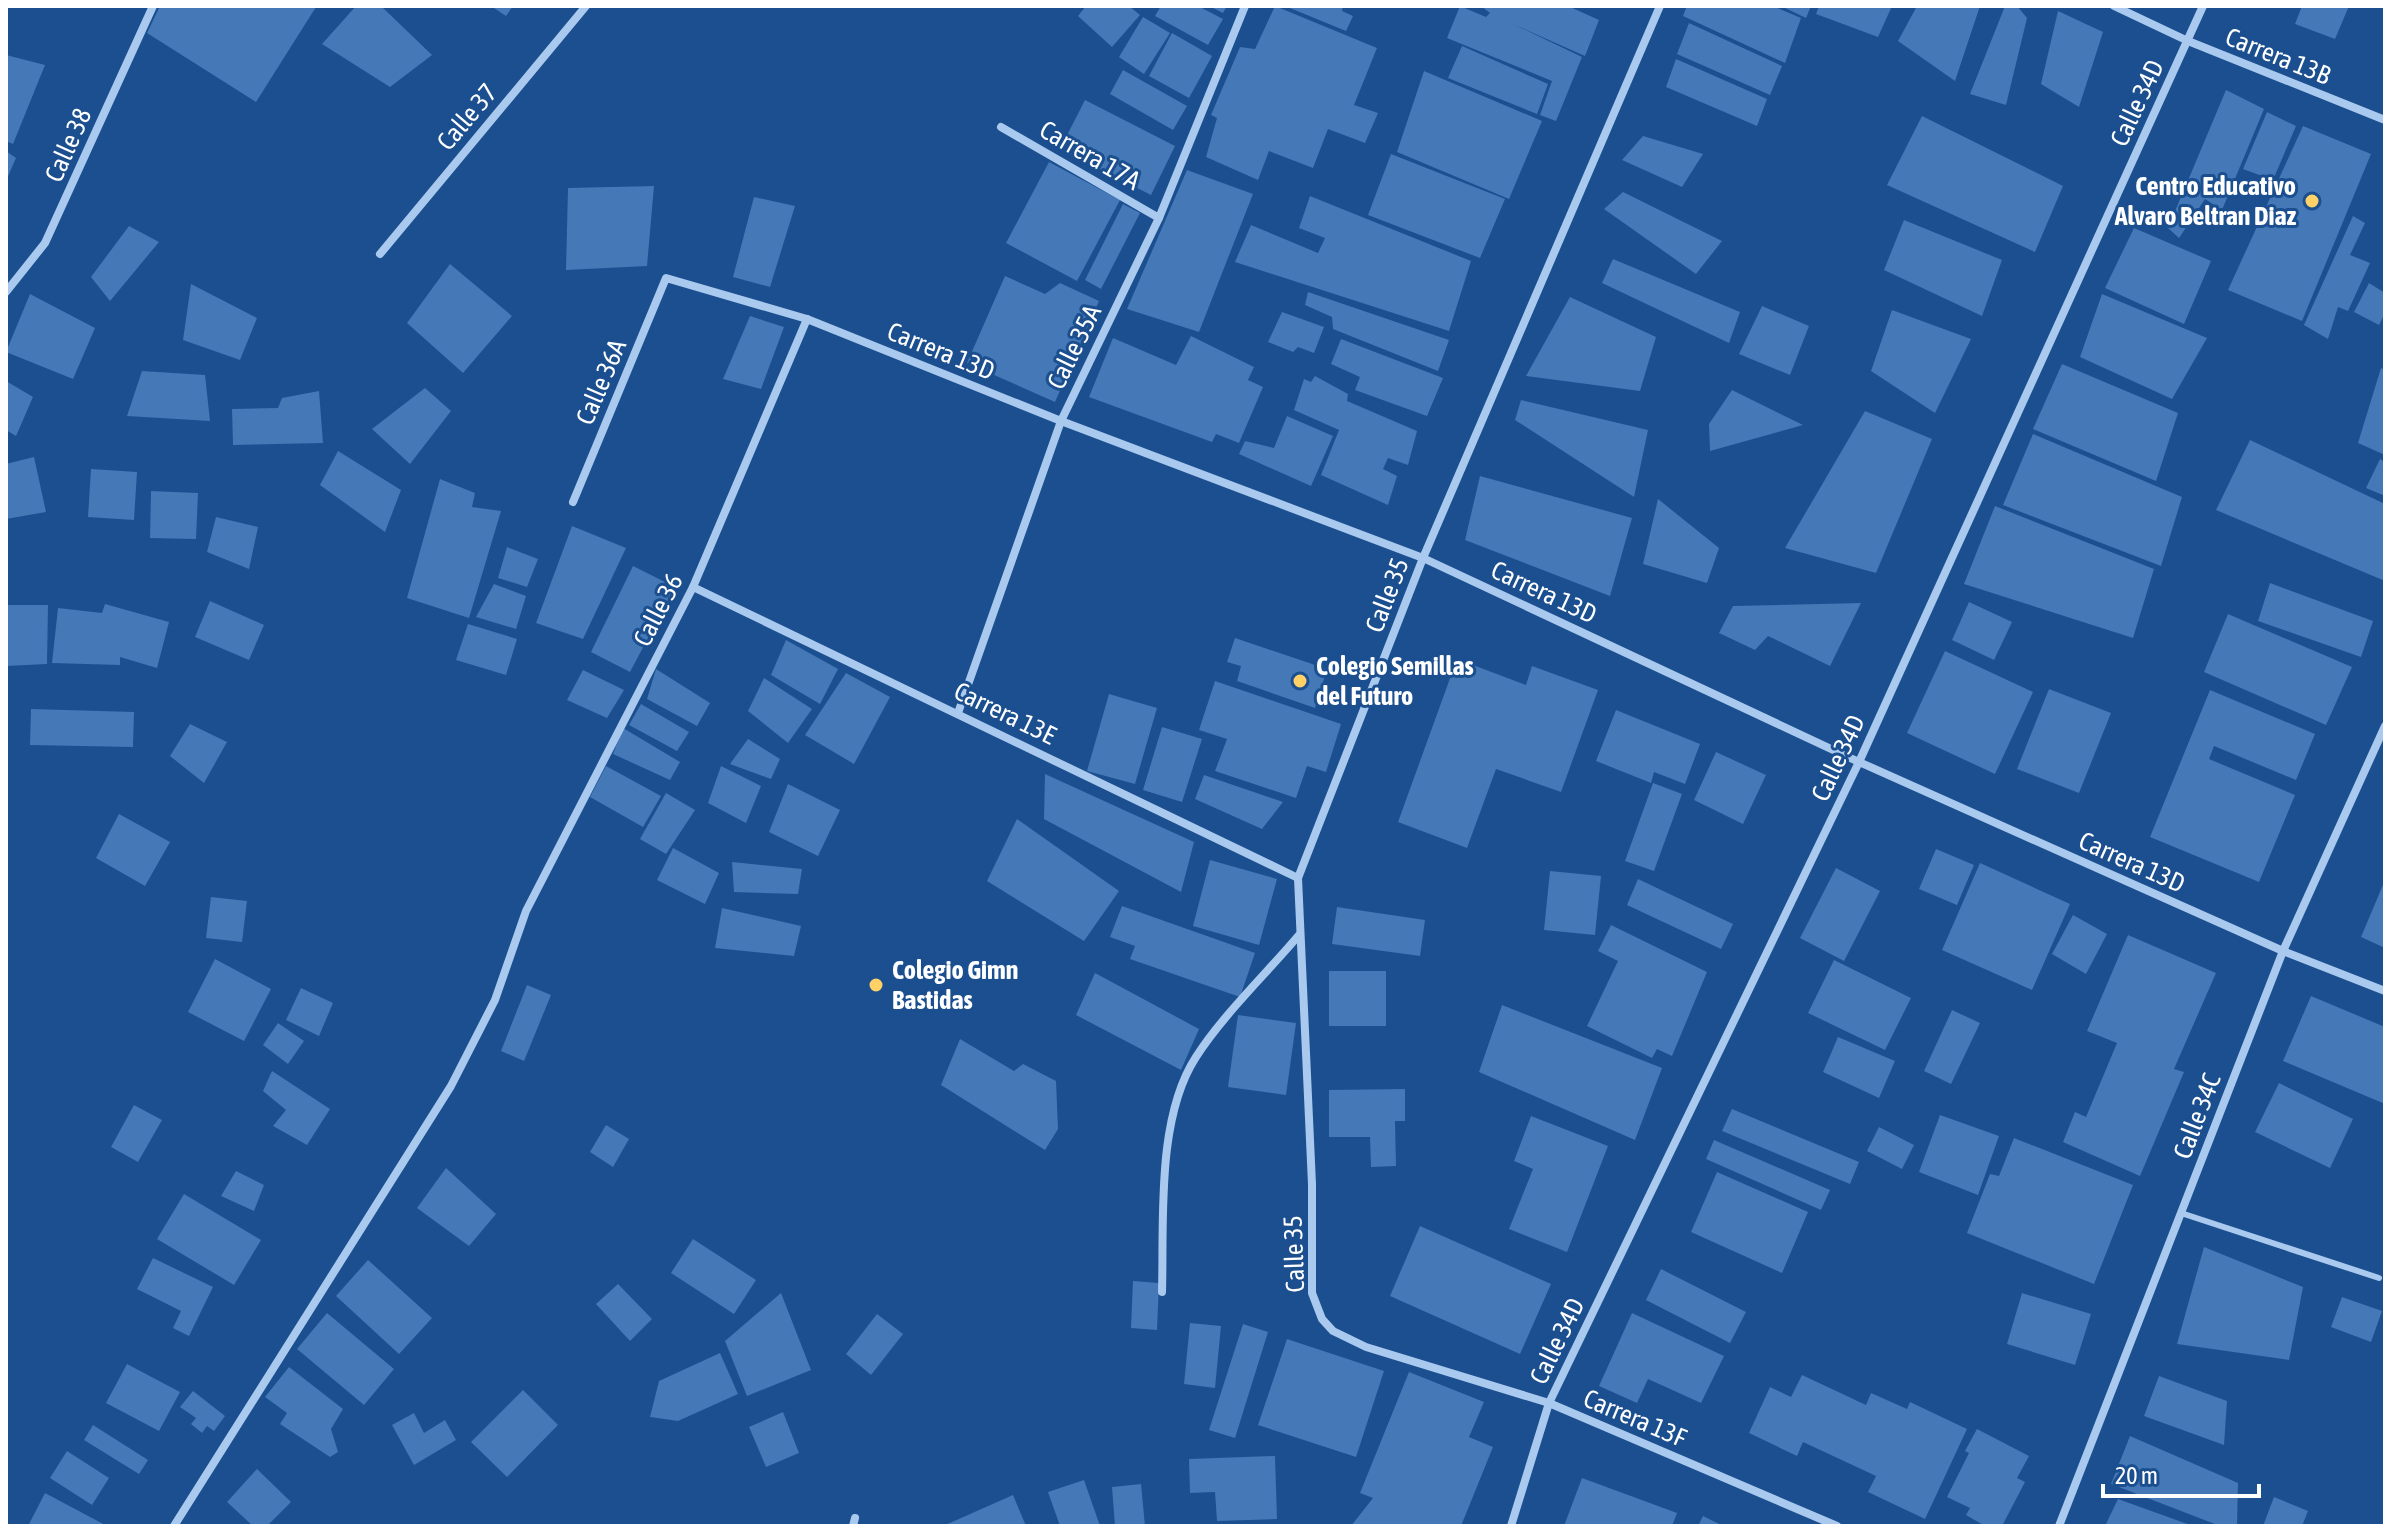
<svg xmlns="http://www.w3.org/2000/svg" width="2391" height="1532" viewBox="0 0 2391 1532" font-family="'Asap Condensed',sans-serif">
<rect width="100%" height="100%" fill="#1b4f8f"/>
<g fill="#4478b7">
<polygon points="160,6 313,6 316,7 256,102 147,33"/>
<polygon points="356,6 381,6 432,55 390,87 322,44"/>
<polygon points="491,6 513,6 506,16"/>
<polygon points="1086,6 1129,6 1140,15 1112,47 1078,16"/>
<polygon points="1161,6 1198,6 1223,19 1208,45 1155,16"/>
<polygon points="1209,6 1227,6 1223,13"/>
<polygon points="1275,6 1377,48 1354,105 1378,113 1365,143 1328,129 1313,168 1269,151 1258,180 1206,157 1217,118 1211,115 1240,47 1255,49"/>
<polygon points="1285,6 1343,6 1342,11 1353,16 1346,31"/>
<polygon points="1460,6 1486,17 1490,13 1481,6 1568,6 1599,20 1585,56 1515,25 1582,57 1556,121 1540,115 1552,81 1447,38"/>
<polygon points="1687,6 1773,6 1801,18 1785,63 1683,16"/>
<polygon points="1781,6 1811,6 1806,18"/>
<polygon points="1819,6 1892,6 1878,37 1816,14"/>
<polygon points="1917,6 1980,6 1955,81 1898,41"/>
<polygon points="2005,6 2017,6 2027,18 2006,105 1970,94"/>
<polygon points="2302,6 2349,6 2335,39 2295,24"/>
<polygon points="2058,11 2103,32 2079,107 2041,84"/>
<polygon points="1143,17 1170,33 1144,74 1119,57"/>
<polygon points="1689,23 1782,66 1770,95 1677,54"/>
<polygon points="1172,33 1212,56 1189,98 1149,76"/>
<polygon points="1462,46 1548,84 1537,114 1448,78"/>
<polygon points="6,55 45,65 13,144 6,141"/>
<polygon points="1676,59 1767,99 1757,126 1666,87"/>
<polygon points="1123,70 1187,106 1173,130 1110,94"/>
<polygon points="1424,71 1542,121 1509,199 1397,152"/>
<polygon points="2226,90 2264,109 2222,210 2205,199 2179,238 2168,228"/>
<polygon points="1085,100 1175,146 1151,195 1060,149"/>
<polygon points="2267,112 2296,126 2273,180 2243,169"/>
<polygon points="1922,116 2063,186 2035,252 1887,185"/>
<polygon points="2303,126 2371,154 2302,321 2228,290"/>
<polygon points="1643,136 1703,154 1682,187 1622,160"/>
<polygon points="6,151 16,158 6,181"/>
<polygon points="1391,154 1505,199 1480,258 1368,215"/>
<polygon points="1049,162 1120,200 1077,281 1006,243"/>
<polygon points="1187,170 1253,194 1199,332 1127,309"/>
<polygon points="654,186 647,266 566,270 568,188"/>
<polygon points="1623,192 1722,241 1696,274 1604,209"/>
<polygon points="1310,196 1471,261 1449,331 1235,262 1251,225 1318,253 1325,238 1299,228"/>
<polygon points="754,197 795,206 770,287 733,277"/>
<polygon points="1123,204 1140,213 1101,289 1085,280"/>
<polygon points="2353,216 2365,223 2350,255 2370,263 2348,311 2338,307 2328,339 2304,325"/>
<polygon points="1904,220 2002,260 1982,316 1884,270"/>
<polygon points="129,226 159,242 110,301 91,277"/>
<polygon points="2134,228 2211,261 2184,324 2105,288"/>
<polygon points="1613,259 1740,312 1729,343 1602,283"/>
<polygon points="450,264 512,316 463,373 407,323"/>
<polygon points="1005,276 1045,294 1060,283 1099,301 1055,402 967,363"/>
<polygon points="2369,283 2385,293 2385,313 2379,325 2354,312"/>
<polygon points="191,284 257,318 240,360 183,340"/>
<polygon points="1308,292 1449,340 1438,371 1333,329 1332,317 1305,305"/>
<polygon points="30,294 95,328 73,379 6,352"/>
<polygon points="2102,294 2207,338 2172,399 2080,357"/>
<polygon points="1570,297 1656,337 1640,391 1526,376"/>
<polygon points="1762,306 1809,326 1790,375 1739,354"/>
<polygon points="1892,310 1971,339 1935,413 1871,371"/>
<polygon points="1282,312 1324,327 1314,353 1298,347 1293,352 1268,342"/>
<polygon points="750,316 784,327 761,389 723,379"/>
<polygon points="1191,336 1254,367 1248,380 1263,387 1239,443 1216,434 1212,442 1089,397 1113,338 1176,365"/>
<polygon points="1341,339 1443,378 1427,416 1355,390 1360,377 1331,364"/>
<polygon points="2062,364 2178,413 2156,481 2033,429"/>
<polygon points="2381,368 2385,370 2385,455 2358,443"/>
<polygon points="142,371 205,375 210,421 127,416"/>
<polygon points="1315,376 1348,394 1347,401 1417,431 1408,465 1388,458 1383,469 1397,476 1388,505 1321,475 1339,430 1294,410 1304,379 1311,382"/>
<polygon points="6,381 33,397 16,436 6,430"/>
<polygon points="425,388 451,411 410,464 372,429"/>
<polygon points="1732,390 1803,425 1710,451 1709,424"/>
<polygon points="319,391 323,443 233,445 232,409 278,408 282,398"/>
<polygon points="1521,400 1648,430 1634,497 1515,420"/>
<polygon points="1865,411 1932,439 1876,573 1785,548"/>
<polygon points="1287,416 1333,436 1311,486 1239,454 1245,441 1274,448"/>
<polygon points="2033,434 2182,497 2161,566 2003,505"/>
<polygon points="2250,440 2385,504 2385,581 2216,510"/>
<polygon points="338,451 401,490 385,532 320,485"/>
<polygon points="34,457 46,512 6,519 6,464"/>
<polygon points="2380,459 2385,462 2385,496 2366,488"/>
<polygon points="91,469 137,472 134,520 88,517"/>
<polygon points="1480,476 1632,518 1610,596 1465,540"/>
<polygon points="440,479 475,493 472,507 501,511 469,618 407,598"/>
<polygon points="151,491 198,493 196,539 150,538"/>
<polygon points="1658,499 1719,548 1707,583 1643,564"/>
<polygon points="1995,506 2154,569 2133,638 1964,584"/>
<polygon points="216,517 258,527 249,569 207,552"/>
<polygon points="572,526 626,548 583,639 536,623"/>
<polygon points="507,547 538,559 527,587 498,578"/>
<polygon points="633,566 675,587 630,672 591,652"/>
<polygon points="2270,583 2373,621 2361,657 2258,621"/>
<polygon points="494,584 526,596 516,629 476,617"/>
<polygon points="210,601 264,625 249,660 195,637"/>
<polygon points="1969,602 2012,622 1994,660 1952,640"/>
<polygon points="1861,603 1830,666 1768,636 1755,650 1719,633 1733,606"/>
<polygon points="105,604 169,622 157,668 120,657 120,665 52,663 58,608 102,613"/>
<polygon points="6,605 48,605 47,664 6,666"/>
<polygon points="2228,614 2352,667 2326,725 2204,672"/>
<polygon points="468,624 517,639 506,675 456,660"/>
<polygon points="1235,638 1327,669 1315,708 1237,681 1241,666 1227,662"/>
<polygon points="786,640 838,669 820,704 771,675"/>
<polygon points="1945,651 2033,692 1995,774 1907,733"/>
<polygon points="1457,659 1526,685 1532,666 1598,690 1561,792 1496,769 1467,848 1398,822"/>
<polygon points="656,669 710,703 697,726 647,699"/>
<polygon points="583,670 624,690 607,718 567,700"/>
<polygon points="846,673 890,697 854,764 805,735"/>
<polygon points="764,678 812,709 788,743 748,711"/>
<polygon points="1215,681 1341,724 1326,772 1307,766 1296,798 1215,771 1227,739 1199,730"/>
<polygon points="2049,689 2111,713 2079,793 2017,769"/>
<polygon points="2210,690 2315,734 2296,780 2214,746 2209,759 2295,795 2259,882 2150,837"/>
<polygon points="1109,694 1157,708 1135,784 1087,771"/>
<polygon points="641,704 689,732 677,751 629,725"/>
<polygon points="31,709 134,712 133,747 30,745"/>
<polygon points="1616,710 1700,744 1685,784 1654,772 1651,783 1596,761"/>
<polygon points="190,724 227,742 204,783 170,756"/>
<polygon points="1162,727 1202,739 1182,802 1143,790"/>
<polygon points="623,728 680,762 670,780 613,754"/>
<polygon points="748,739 780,759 771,779 730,764"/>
<polygon points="1716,752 1766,775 1743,824 1694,800"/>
<polygon points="606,766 661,796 643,827 590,797"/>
<polygon points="721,766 761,786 746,823 708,803"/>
<polygon points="1045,774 1194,842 1181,892 1044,819"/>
<polygon points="1204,775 1283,802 1262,829 1195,799"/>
<polygon points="1653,783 1682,794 1654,871 1625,861"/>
<polygon points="788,784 840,810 818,856 769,832"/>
<polygon points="666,793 695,810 666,854 640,839"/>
<polygon points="119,814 170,842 145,886 96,858"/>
<polygon points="1017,819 1119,891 1084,941 987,881"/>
<polygon points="673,848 719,873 705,904 657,880"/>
<polygon points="1936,849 1974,865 1957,905 1919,889"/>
<polygon points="1210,860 1277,879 1259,945 1193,926"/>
<polygon points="732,862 802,869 798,894 734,892"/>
<polygon points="1980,863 2070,904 2032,990 1942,950"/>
<polygon points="1836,868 1880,891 1844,961 1800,938"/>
<polygon points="1550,871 1601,876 1595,935 1544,930"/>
<polygon points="1638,879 1733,924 1721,949 1627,905"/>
<polygon points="2385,880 2385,948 2361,937"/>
<polygon points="211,897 247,901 242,942 206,938"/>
<polygon points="1122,906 1255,953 1240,997 1130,959 1135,946 1110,937"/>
<polygon points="1337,907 1425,920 1420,956 1332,944"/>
<polygon points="722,908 801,926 794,956 715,948"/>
<polygon points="2073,915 2107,934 2086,974 2052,954"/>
<polygon points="1611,925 1707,972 1672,1056 1657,1049 1652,1058 1587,1026 1618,961 1598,951"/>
<polygon points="2128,935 2216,973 2174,1069 2184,1072 2140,1176 2063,1142 2075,1112 2086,1117 2117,1043 2087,1031"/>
<polygon points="215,959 271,989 244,1041 188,1012"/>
<polygon points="1834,960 1911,998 1885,1050 1808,1013"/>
<rect x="1329" y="971" width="57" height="55"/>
<polygon points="1095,973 1199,1029 1181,1070 1076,1015"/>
<polygon points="527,985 551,995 524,1061 501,1051"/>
<polygon points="301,988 333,1003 319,1036 286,1020"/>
<polygon points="2311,996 2385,1027 2385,1104 2283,1061"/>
<polygon points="1502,1005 1662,1068 1635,1140 1479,1072"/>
<polygon points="1952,1010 1980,1023 1951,1084 1924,1071"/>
<polygon points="1238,1015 1296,1023 1286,1095 1228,1087"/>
<polygon points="278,1023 304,1041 288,1064 263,1045"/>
<polygon points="1838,1037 1895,1061 1879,1098 1823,1072"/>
<polygon points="960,1039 1014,1071 1023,1064 1056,1081 1058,1129 1045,1150 941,1085"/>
<polygon points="272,1071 330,1109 307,1145 273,1126 286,1110 263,1091"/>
<polygon points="2279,1083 2353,1119 2330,1168 2255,1132"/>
<polygon points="1405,1089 1405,1121 1395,1121 1396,1166 1371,1167 1370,1137 1329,1137 1329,1090"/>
<polygon points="134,1105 162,1120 138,1162 111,1147"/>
<polygon points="1732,1109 1859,1162 1850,1184 1722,1131"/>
<polygon points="1940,1115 1999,1136 1978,1195 1919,1172"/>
<polygon points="1531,1116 1608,1146 1567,1252 1509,1229 1533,1169 1514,1161"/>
<polygon points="606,1125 629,1139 613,1167 590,1152"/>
<polygon points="1879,1127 1914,1145 1902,1169 1867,1151"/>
<polygon points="2014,1138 2133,1185 2094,1284 1967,1233 1990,1174 1999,1176"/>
<polygon points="1714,1140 1830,1190 1821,1210 1706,1159"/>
<polygon points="446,1168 496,1214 469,1246 417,1208"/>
<polygon points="236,1171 264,1185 254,1211 221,1196"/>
<polygon points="1717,1172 1808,1212 1782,1273 1691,1232"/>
<polygon points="184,1194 261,1240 234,1285 157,1239"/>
<polygon points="1420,1226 1551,1284 1520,1354 1390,1296"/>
<polygon points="693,1239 756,1280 734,1314 671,1273"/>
<polygon points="2204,1247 2303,1287 2289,1360 2177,1344"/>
<polygon points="153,1258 213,1287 189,1336 173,1328 181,1311 137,1289"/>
<polygon points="368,1260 432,1318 399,1354 336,1296"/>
<polygon points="1661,1269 1746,1312 1730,1343 1646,1300"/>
<polygon points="1133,1281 1159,1283 1157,1330 1131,1328"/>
<polygon points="618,1284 652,1319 630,1341 596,1304"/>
<polygon points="781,1293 811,1370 747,1396 725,1341"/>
<polygon points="2022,1293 2091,1314 2075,1365 2007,1344"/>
<polygon points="2342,1297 2382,1311 2371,1342 2331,1327"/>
<polygon points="327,1313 394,1369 364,1405 297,1349"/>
<polygon points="1632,1313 1724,1356 1701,1403 1648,1379 1637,1403 1599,1386"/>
<polygon points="877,1314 903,1334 871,1375 846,1354"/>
<polygon points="1190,1323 1221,1326 1215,1388 1184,1384"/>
<polygon points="1243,1324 1268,1332 1235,1438 1209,1430"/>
<polygon points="1287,1339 1384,1371 1356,1457 1258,1425"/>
<polygon points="720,1353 738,1394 678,1421 650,1417 659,1381"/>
<polygon points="127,1364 180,1392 159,1431 106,1403"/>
<polygon points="289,1367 343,1409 331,1429 338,1452 330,1457 280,1424 287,1413 265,1397"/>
<polygon points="1409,1372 1484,1402 1469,1437 1493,1447 1461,1526 1351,1526 1373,1498 1360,1493"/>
<polygon points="1802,1375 1866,1405 1871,1393 1907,1409 1910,1402 1967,1429 1925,1519 1868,1492 1876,1476 1803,1442 1797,1456 1749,1433 1770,1387 1791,1397"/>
<polygon points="2159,1376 2227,1401 2224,1445 2144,1416"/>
<polygon points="523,1390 558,1425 507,1477 471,1442"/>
<polygon points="193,1391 225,1416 214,1431 207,1426 202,1433 191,1424 196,1418 180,1407"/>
<polygon points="783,1412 799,1453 766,1467 749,1427"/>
<polygon points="414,1413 424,1433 445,1420 456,1440 414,1465 392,1425"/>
<polygon points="93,1425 148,1460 139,1474 84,1440"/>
<polygon points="1977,1429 2029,1456 2017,1478 2025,1482 2002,1526 1985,1526 1966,1515 1970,1508 1947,1497 1969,1453 1965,1451"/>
<polygon points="2130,1436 2238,1483 2237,1526 2220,1526 2111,1484"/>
<polygon points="67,1451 109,1478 92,1505 50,1478"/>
<polygon points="1275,1456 1277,1519 1217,1521 1215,1492 1190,1493 1189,1459"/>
<polygon points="257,1469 291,1502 267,1526 253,1526 227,1502"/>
<polygon points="1582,1478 1677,1513 1672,1526 1564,1526"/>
<polygon points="1084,1480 1100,1526 1060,1526 1048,1492"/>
<polygon points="1141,1484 1145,1526 1115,1526 1112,1487"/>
<polygon points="45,1493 107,1526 28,1526"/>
<polygon points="1013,1495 1026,1526 943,1526"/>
<polygon points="2274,1497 2308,1511 2302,1526 2263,1526"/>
<polygon points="2118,1499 2193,1526 2105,1526"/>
<polygon points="1703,1516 1723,1526 1698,1526"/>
</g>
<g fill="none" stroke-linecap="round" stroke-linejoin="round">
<polyline stroke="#a9c9ee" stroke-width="6" points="2181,1213 2379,1278"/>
<g stroke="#a9c9ee" stroke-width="8">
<polyline points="1660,6 1423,558 1298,878 1312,1184 1312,1293 1322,1319 1333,1331 1366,1347 1549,1403 1837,1526"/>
<polyline points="2114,6 2188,41 2385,120"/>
<polyline points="1001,127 1159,218"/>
<polyline points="380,254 586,6"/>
<polyline points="6,292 45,243 153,6"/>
<polyline points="573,502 666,278 807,319 1061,421 1423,558 1859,762 2283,951 2385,991"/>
<polyline points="693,587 1298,878"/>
<polyline points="958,713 1061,421 1159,218 1245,6"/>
<path d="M1162 1292C1164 1222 1156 1118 1196 1057 1222 1016 1267 973 1299 935"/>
<polyline points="174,1526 451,1086 495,1000 526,911 693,587 807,319"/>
<polyline points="853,1526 855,1518"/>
<polyline points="1511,1526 1549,1403 1859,762 2203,6"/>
<polyline points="2059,1526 2283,951 2385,726"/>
</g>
</g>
<g fill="#ffd166" stroke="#1b4f8f" stroke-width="3">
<circle cx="2312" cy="201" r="8"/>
<circle cx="1300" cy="681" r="8"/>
<circle cx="876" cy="985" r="8"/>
</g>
<g text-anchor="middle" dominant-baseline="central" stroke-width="6" stroke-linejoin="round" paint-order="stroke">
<g font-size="26" fill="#fff" stroke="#1b4f8f">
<text transform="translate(2278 56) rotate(22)">Carrera 13B</text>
<text transform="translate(2137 103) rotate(-65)">Calle 34D</text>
<text transform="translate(467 117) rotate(-50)">Calle 37</text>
<text transform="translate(68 145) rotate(-66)">Calle 38</text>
<text transform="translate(1090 155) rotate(30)">Carrera 17A</text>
<text transform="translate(1074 347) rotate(-64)">Calle 35A</text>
<text transform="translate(941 351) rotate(22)">Carrera 13D</text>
<text transform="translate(601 382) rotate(-67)">Calle 36A</text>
<text transform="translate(1544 592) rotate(25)">Carrera 13D</text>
<text transform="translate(1387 595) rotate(-69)">Calle 35</text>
<text transform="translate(658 610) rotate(-63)">Calle 36</text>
<text transform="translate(1005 713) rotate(26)">Carrera 13E</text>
<text transform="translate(1838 758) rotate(-65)">Calle 34D</text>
<text transform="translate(2132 862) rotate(24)">Carrera 13D</text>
<text transform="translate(2197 1116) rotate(-69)">Calle 34C</text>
<text transform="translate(1294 1254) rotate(-92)">Calle 35</text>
<text transform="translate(1557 1341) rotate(-64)">Calle 34D</text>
<text transform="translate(1635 1418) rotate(23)">Carrera 13F</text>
</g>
<g font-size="26" font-weight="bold" fill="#fff" stroke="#1b4f8f" text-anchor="start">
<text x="2296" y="186" text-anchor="end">Centro Educativo<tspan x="2296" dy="30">Alvaro Beltran Diaz</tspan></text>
<text x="1316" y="666">Colegio Semillas<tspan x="1316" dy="30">del Futuro</tspan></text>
<text x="892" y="970">Colegio Gimn<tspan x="892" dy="30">Bastidas</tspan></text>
</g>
</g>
<rect width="2391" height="1532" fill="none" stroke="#ffffff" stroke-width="16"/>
<path d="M2103 1484v12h156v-12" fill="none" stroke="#ffffff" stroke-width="4"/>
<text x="2115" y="1484" font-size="24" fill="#ffffff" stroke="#1b4f8f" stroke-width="6" paint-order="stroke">20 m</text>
</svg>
